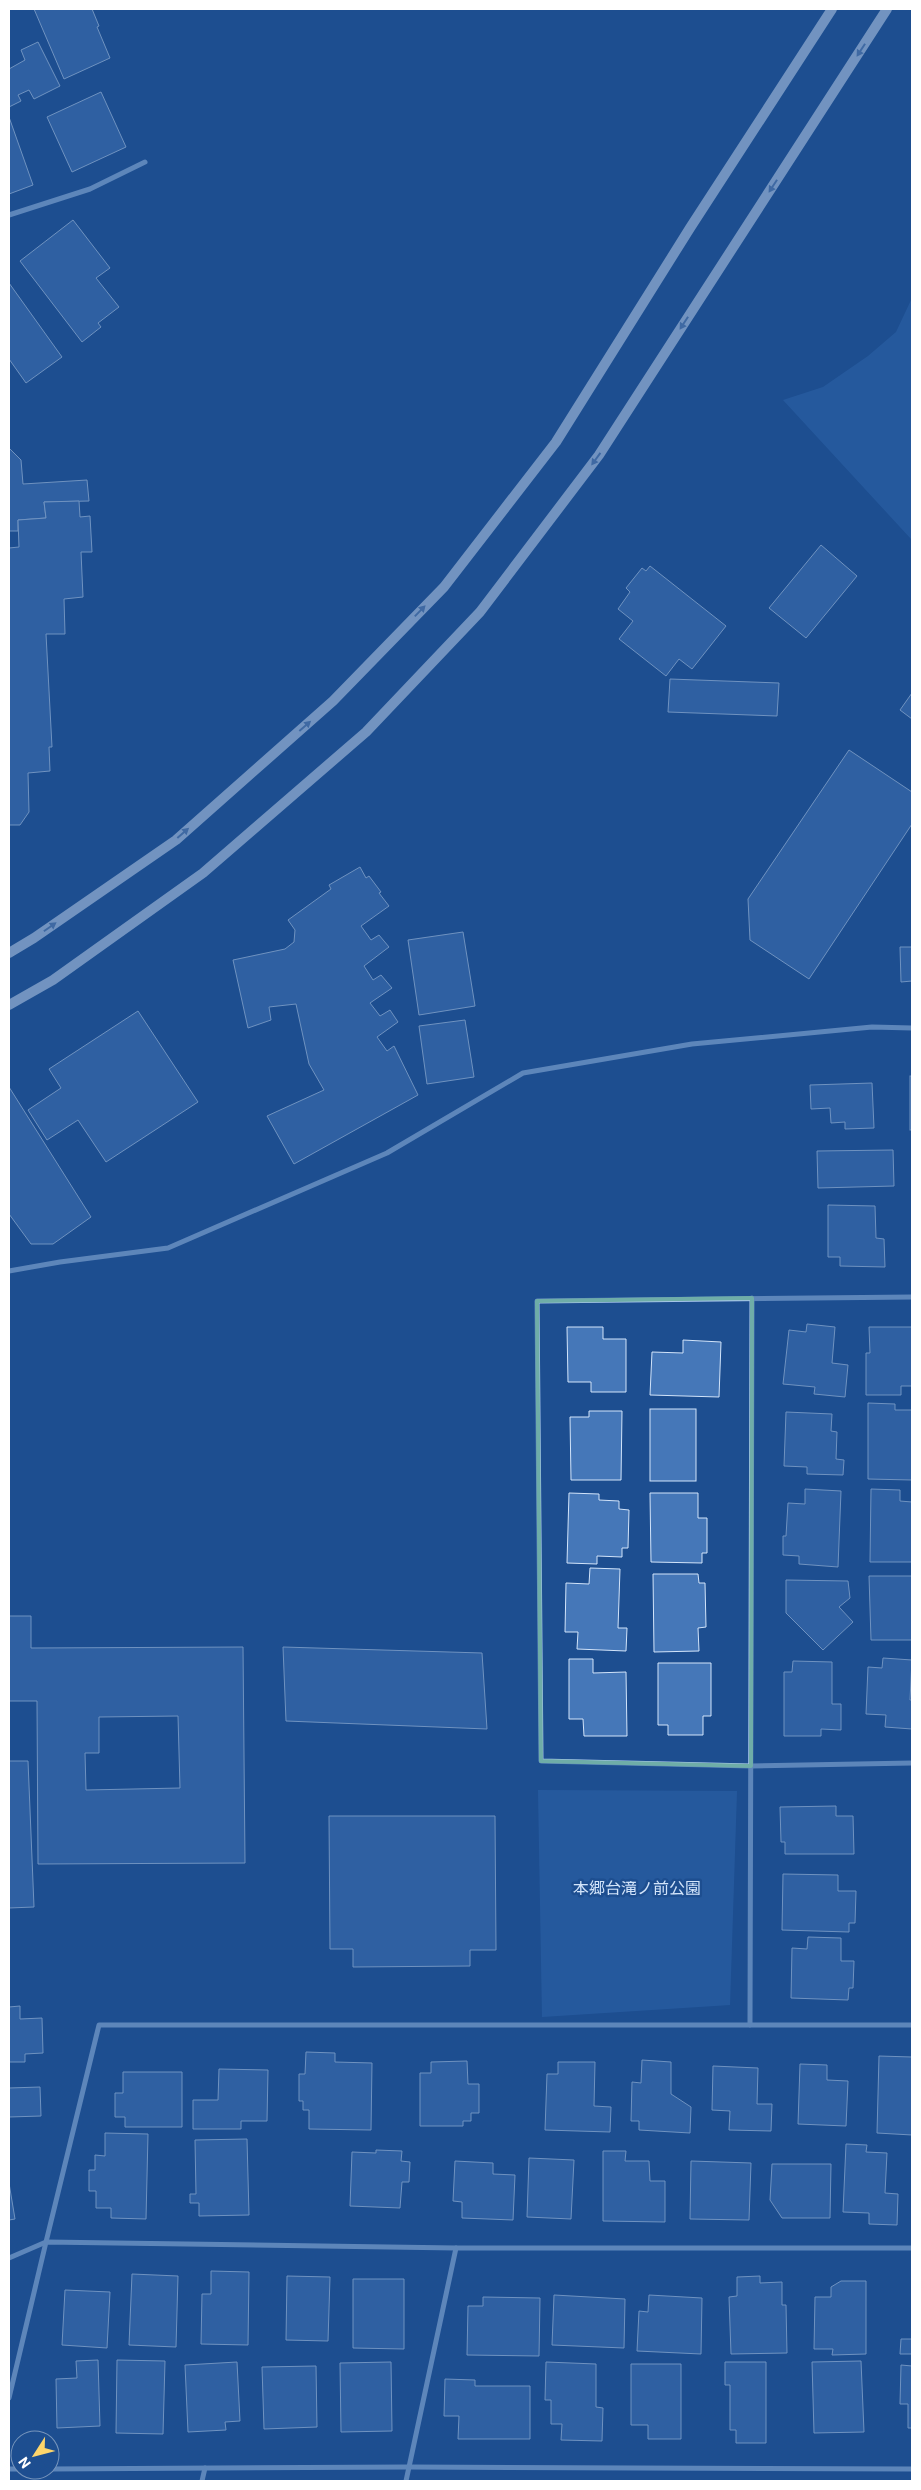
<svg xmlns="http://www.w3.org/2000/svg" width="921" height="2490" viewBox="0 0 921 2490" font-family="Roboto,'Noto Sans JP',sans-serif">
<rect width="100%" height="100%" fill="#1d4e90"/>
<g fill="#3067ae">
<polygon points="912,298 912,536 911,539 783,400 823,387 868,356 896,332"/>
<polygon points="538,1790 737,1791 730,2005 542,2017"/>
</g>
<g fill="#4577b8" stroke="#d2e4fa" fill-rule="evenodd">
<polygon points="34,9 92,9 99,26 97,27 110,58 64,79"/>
<polygon points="38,42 60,86 34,99 29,90 18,95 21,101 9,107 9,69 25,60 21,50"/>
<polygon points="101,92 126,147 72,172 47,117"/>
<polygon points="9,117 33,185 9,194"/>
<polygon points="73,220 110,268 96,278 119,307 98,323 101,327 82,342 20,261"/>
<polygon points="9,283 62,357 26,383 9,359"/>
<polygon points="9,448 21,460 23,484 87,480 89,501 44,502 46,518 18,520 18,531 9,531"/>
<polygon points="79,501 80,517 90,516 92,552 81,552 83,597 64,599 65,634 46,634 52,747 49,747 50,771 28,773 29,812 20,825 9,825 9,548 19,547 18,520 46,518 44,502"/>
<polygon points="821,545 857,576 806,638 769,608"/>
<polygon points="650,566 726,626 692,669 679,659 666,676 619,639 633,621 618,609 630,592 626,588 642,568 646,571"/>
<polygon points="670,679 779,683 777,716 668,712"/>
<polygon points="912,693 912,719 900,710"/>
<polygon points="849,750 912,792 912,824 809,979 750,940 748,899"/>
<polygon points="360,867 366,878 369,876 381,892 379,893 389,906 361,926 371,940 379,935 389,947 364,966 373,980 381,975 392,988 370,1003 380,1016 390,1010 398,1022 377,1037 387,1051 394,1046 418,1095 294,1164 267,1116 324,1090 309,1064 296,1004 269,1007 271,1020 248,1028 233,960 285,949 294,942 295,930 288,920 331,889 329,885"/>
<polygon points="463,932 475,1006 419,1015 408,940"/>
<polygon points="900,947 912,947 912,981 901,982"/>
<polygon points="138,1011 198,1102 106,1162 78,1120 47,1140 28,1110 61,1088 49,1069"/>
<polygon points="465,1020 474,1077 427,1084 419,1026"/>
<rect x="910" y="1076" width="2" height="54"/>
<polygon points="872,1083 874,1128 845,1129 845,1122 831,1123 830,1108 811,1109 810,1085"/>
<polygon points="9,1087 91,1217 53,1244 31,1244 9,1214"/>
<polygon points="893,1150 894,1186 818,1188 817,1151"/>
<polygon points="828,1205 875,1206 876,1238 884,1239 885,1267 840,1266 840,1257 828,1257"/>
<polygon points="807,1324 835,1327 832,1363 848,1365 845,1397 814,1394 815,1387 783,1384 789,1330 806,1332"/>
<polygon points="567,1327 603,1327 603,1339 626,1339 626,1392 591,1392 591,1382 568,1382"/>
<polygon points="869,1327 912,1327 912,1386 901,1386 901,1395 866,1395 866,1353 870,1353"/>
<polygon points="683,1340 721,1342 719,1397 650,1395 652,1352 683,1353"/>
<polygon points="868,1403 895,1404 895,1410 912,1410 912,1480 868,1479"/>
<rect x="650" y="1409" width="46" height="72"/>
<polygon points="589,1411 622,1411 621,1480 571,1480 570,1417 589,1417"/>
<polygon points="786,1412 832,1414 831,1431 837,1432 836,1459 844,1460 843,1475 807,1474 807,1467 784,1466"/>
<polygon points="805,1489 841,1491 838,1567 799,1564 799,1556 783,1555 783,1536 786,1536 788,1503 805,1504"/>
<polygon points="871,1489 900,1490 900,1501 912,1502 912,1562 870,1562"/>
<polygon points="569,1493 599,1494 599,1500 619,1501 619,1509 629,1510 628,1548 622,1548 622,1557 597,1556 597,1564 567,1563"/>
<polygon points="650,1493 698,1493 698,1518 707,1518 707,1553 702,1553 702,1563 651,1562"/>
<polygon points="590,1568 620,1569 618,1628 627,1628 626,1651 577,1649 578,1632 565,1632 566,1583 589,1584"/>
<polygon points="653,1574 698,1574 699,1583 705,1583 706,1627 698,1628 699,1651 654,1652"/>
<polygon points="869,1576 912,1576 912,1640 871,1640"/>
<polygon points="786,1580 848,1581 850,1598 839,1607 853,1622 823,1650 786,1613"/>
<path d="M9 1616H31V1648L243 1647 245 1863 38 1864 37 1701H9ZM178 1716 180 1788 86 1790 85 1753H99V1717Z"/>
<polygon points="283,1647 482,1653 487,1729 286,1721"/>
<polygon points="883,1658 912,1660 910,1700 912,1700 912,1729 885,1727 886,1715 866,1714 868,1667 882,1668"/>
<polygon points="569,1659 593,1659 593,1673 626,1672 627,1736 584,1736 583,1719 569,1719"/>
<polygon points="793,1661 832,1662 832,1704 841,1704 841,1730 821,1729 821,1736 784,1736 784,1672 792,1672"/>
<polygon points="658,1663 711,1663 711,1716 703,1716 703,1735 668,1735 668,1725 658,1725"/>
<polygon points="9,1761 28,1761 34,1907 9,1908"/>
<polygon points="836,1806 836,1816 853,1816 854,1854 785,1854 785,1842 781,1842 780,1807"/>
<polygon points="329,1816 495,1816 496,1950 470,1950 470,1966 353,1967 353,1949 330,1949"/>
<polygon points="783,1874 838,1875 838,1891 856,1891 855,1923 849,1923 849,1932 782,1930"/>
<polygon points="808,1937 841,1938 841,1961 854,1961 853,1988 849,1988 848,2000 791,1998 792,1948 807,1949"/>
<polygon points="20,2006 20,2019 42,2018 43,2053 25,2054 25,2062 9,2062 9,2007"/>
<polygon points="306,2052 335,2053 335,2062 372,2063 371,2130 309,2129 309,2110 303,2110 303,2101 299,2101 299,2074 305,2074"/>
<polygon points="879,2056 912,2057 912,2135 877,2133"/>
<polygon points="642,2060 671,2062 671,2094 691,2107 690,2133 639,2130 639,2121 631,2121 632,2082 641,2083"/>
<polygon points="467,2061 468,2084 479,2084 479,2113 471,2113 471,2121 463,2121 463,2126 420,2126 420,2073 431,2073 431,2062"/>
<polygon points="558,2062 595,2062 594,2106 611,2107 610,2132 545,2130 547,2074 558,2074"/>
<polygon points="800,2064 827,2065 827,2080 848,2081 846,2126 798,2124"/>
<polygon points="713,2066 758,2068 757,2104 772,2104 771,2131 729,2130 730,2111 712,2110"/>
<polygon points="219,2069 268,2070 267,2121 241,2121 241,2129 193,2129 193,2100 218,2100"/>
<polygon points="123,2072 182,2072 182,2127 125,2127 125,2117 115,2117 115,2093 123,2093"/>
<polygon points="40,2087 41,2116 9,2117 9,2088"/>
<polygon points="105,2133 148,2134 146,2219 111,2218 111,2208 96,2208 96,2191 89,2191 89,2170 95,2170 95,2155 105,2156"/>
<polygon points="247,2139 249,2215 199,2216 199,2203 190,2203 190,2194 196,2194 195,2140"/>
<polygon points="846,2144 867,2145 866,2152 887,2153 885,2193 898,2194 897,2225 869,2224 869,2213 843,2212"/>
<polygon points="376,2150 402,2151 401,2161 410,2162 409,2182 402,2182 400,2208 350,2206 352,2152 376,2153"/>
<polygon points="603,2151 626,2151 625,2161 649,2161 650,2181 665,2181 665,2222 603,2221"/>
<polygon points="529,2158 574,2160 571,2219 527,2217"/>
<polygon points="455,2161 493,2163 493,2174 515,2175 513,2220 462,2218 462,2202 453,2201"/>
<polygon points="691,2161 751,2163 749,2220 690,2219"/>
<polygon points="772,2164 831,2164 830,2218 782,2218 770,2200"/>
<polygon points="9,2183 15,2219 9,2220"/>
<polygon points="211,2271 249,2272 248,2345 201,2344 202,2294 211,2294"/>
<polygon points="132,2274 178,2276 176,2347 129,2345"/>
<polygon points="287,2276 330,2277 328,2341 286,2340"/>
<polygon points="760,2276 760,2283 782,2282 782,2305 786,2305 787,2353 731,2354 729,2297 737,2296 737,2277"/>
<polygon points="353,2279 404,2279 404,2349 353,2348"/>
<polygon points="841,2281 866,2281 866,2354 832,2355 833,2349 814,2349 815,2297 831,2297 831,2287"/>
<polygon points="65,2290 110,2292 107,2348 62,2345"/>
<polygon points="554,2295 625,2299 624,2348 552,2345"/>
<polygon points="649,2295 702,2298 701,2354 637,2351 639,2311 648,2312"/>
<polygon points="483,2297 540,2298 539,2356 467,2355 468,2306 483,2306"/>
<polygon points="901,2339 912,2339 912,2354 900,2354"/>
<polygon points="98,2360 100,2426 57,2428 56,2379 77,2378 76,2361"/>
<polygon points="117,2360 165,2361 163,2434 116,2433"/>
<polygon points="861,2361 864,2432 814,2433 812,2362"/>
<polygon points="237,2362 240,2421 225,2422 226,2430 188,2432 185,2365"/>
<polygon points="391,2362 392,2431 341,2432 340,2363"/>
<polygon points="546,2362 596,2364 596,2407 603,2408 602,2441 561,2440 562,2424 551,2424 551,2400 545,2400"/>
<polygon points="725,2362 766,2362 766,2443 736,2443 736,2430 730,2430 730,2385 725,2385"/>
<polygon points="631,2364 681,2364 681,2439 648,2439 648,2425 631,2425"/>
<polygon points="901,2365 912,2366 912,2428 908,2428 908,2404 900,2404"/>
<polygon points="316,2366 317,2427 264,2429 262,2367"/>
<polygon points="445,2379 475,2380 475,2386 530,2386 530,2439 458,2439 459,2416 444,2416"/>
</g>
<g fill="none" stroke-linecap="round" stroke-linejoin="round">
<g stroke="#acc9ee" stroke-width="5">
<polyline points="9,215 90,189 145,162"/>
<polyline points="9,1271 60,1262 168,1248 387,1153 523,1073 692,1044 872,1027 912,1028"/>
<polyline points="912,1297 537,1301 541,1761 751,1766 912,1763"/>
<polyline points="750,2025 752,1298"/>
<polyline points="9,2258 46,2242 99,2025 912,2025"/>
<polyline points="9,2398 46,2242 456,2248 912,2248"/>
<polyline points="9,2469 20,2469"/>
<polyline points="50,2469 409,2467 912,2469"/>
<polyline points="202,2481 205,2468"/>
<polyline points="406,2481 456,2248"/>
</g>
<g stroke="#d9e7fa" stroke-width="10">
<polyline points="9,953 34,938 176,840 333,701 444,587 556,442 690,228 832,9"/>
<polyline points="9,1005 53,980 203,873 366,732 480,612 599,455 887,9"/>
</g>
</g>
<defs><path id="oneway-solid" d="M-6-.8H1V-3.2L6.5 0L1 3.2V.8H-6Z" transform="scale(1.25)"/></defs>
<g fill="#688bba">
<use href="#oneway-solid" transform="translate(861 50) rotate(123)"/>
<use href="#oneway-solid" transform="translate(773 186) rotate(123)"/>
<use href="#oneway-solid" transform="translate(684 323) rotate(123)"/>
<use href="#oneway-solid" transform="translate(596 459) rotate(126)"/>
<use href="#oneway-solid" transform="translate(420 611) rotate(-46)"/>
<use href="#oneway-solid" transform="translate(305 726) rotate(-41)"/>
<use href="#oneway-solid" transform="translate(183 833) rotate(-41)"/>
<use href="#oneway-solid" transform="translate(50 927) rotate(-35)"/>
</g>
<path d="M0 0H921V2490H0ZM752 1298 751 1766 541 1761 537 1301Z" fill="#1d4e90" fill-opacity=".55" fill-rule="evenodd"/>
<path fill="none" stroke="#6fada8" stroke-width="4" stroke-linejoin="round" d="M752 1298 751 1766 541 1761 537 1301Z"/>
<g text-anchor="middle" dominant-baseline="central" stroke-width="5" stroke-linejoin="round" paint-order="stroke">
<g font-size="16" fill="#d2e4fa" stroke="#1d4e90">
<text x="637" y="1888">本郷台滝ノ前公園</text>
</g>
</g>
<rect width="921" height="2490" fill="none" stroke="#ffffff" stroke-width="20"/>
<g transform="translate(35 2455) rotate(234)"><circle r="24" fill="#1d4e90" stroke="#7795bc"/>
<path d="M0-4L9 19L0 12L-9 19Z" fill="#fdd56b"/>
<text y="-8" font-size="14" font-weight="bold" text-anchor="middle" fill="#ffffff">N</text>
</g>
</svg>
